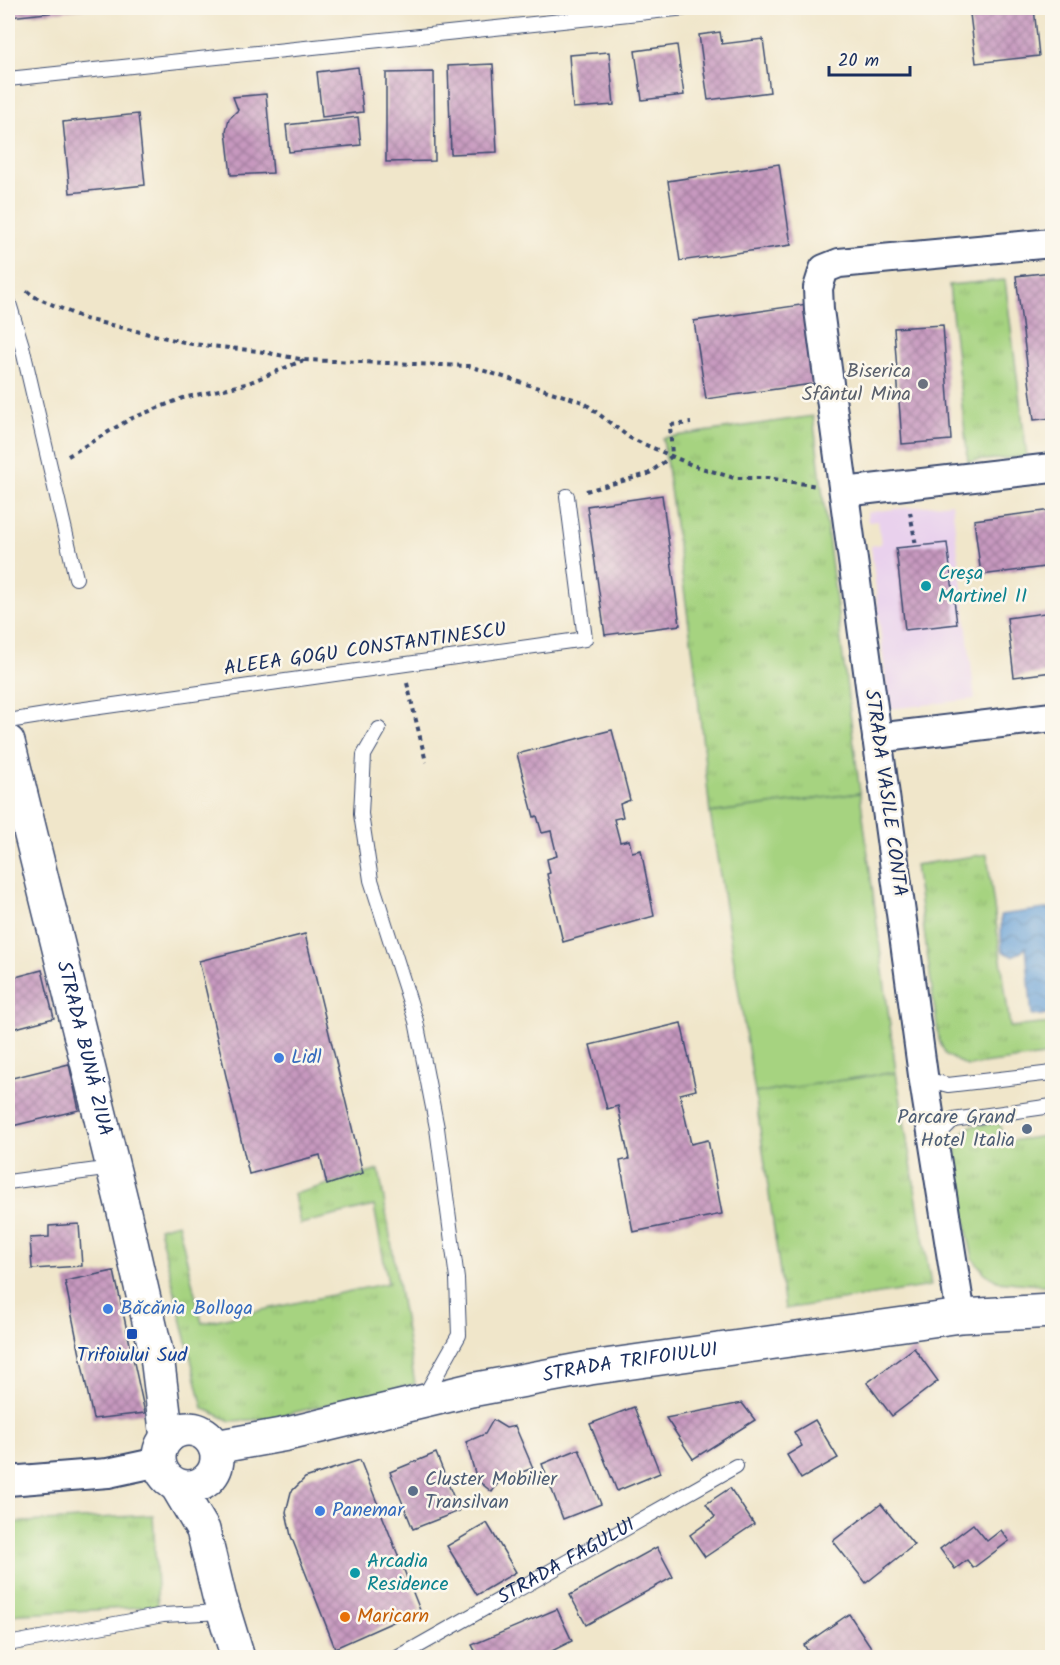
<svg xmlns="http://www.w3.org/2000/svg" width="1060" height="1665" viewBox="0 0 1060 1665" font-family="Kalam,sans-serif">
<defs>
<pattern id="grass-tufts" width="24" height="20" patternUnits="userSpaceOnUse" patternTransform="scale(1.5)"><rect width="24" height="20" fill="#a6d380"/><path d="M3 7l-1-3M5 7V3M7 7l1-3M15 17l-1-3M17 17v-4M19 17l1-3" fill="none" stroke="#8eb571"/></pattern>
<pattern id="water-waves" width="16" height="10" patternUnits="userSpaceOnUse" patternTransform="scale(1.5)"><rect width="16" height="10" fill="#67a0d6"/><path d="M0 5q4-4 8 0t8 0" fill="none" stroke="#5483b1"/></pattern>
<pattern id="building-cross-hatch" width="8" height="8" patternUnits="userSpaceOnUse" patternTransform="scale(1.5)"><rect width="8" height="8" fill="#c799bf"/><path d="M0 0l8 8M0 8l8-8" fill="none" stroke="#a17d9e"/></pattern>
</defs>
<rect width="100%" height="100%" fill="#fbf7ec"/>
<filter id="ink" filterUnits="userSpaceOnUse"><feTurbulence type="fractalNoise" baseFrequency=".0167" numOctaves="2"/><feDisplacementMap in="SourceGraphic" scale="12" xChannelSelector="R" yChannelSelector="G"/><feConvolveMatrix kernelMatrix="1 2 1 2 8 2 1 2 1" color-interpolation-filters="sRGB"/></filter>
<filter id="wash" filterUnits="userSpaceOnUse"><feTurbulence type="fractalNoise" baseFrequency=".008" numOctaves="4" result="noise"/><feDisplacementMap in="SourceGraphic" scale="24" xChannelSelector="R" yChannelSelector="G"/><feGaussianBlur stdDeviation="1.35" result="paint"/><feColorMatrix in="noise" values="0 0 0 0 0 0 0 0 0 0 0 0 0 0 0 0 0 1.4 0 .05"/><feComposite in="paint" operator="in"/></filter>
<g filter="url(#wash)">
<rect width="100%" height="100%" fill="#f0e6ca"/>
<polygon fill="#e9d1ed" points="952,503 975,699 889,709 871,546 881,544 878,521 868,522 867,512"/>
<g fill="url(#grass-tufts)" stroke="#60816f" stroke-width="1.5">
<polygon points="1005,280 1027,457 968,461 949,285"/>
<polygon points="813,416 860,793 710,813 695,668 663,438"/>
<polygon points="987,854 1010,1027 1052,1023 1052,1055 967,1066 946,1055 939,1040 915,865"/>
<polygon points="896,1072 931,1286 785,1309 755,1093"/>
<polygon points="1000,1123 1003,1142 1052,1135 1052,1286 997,1281 985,1273 973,1259 967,1232 956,1154 959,1136 971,1126"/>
<polygon points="379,1170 415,1384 266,1419 230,1421 203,1408 159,1228 178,1223 202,1323 388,1283 374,1206 300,1224 294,1194"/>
<polygon points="153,1515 158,1606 8,1615 8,1523"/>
</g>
<polygon fill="#a6d380" stroke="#60816f" stroke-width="1.5" points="860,793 896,1072 755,1093 710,813"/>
<path fill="url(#water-waves)" stroke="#41689a" stroke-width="1.5" d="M1052 908V1014L1032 1016 1026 947 1021 952 1012 956 1003 952C1000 944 1002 926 1001 915Z"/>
<g id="blocks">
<g fill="url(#building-cross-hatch)">
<polygon points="9,8 84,8 84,9 10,17"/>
<polygon points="1024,8 1034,8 1039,56 976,63 970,14"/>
<polygon points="720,32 722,44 763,39 770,92 708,100 699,35"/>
<polygon points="677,45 684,95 642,100 635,51"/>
<polygon points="609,52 614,105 573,108 569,55"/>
<polygon points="493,64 497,152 451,154 448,66"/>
<polygon points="358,67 363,112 322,117 317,72"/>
<polygon points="434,72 435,161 386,162 386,73"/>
<polygon points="266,94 273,173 231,175 226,131 229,119 238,110 233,97"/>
<polygon points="138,114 145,185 70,193 63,122"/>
<polygon points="358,117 361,145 289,152 286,125"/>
<polygon points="779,164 791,245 680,261 668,181"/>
<polygon points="1052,272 1052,418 1034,420 1016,276"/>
<polygon points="807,304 819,383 706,399 694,321"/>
<polygon points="943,325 951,440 902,444 894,328"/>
<polygon points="662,495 680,625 605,635 587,506"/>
<polygon points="1052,510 1052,566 981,575 974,520"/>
<polygon points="947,543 957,624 905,630 896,548"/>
<polygon points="1052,612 1052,672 1014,677 1007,618"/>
<polygon points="612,730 630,800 620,804 623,817 614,819 620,842 629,840 632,852 641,850 654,916 563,942 547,874 550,873 547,859 557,856 551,831 542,833 537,816 534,817 517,754"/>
<polygon points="305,934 363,1173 327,1185 320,1155 249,1174 199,961"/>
<polygon points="42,970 54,1018 8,1030 8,979"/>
<polygon points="681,1023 696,1090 680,1094 691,1144 708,1140 722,1214 633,1232 620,1161 629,1159 618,1106 607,1109 590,1045"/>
<polygon points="69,1064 79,1110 8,1127 8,1079"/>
<polygon points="79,1224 82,1266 32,1269 30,1238 49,1237 49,1226"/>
<polygon points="114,1271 145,1413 93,1419 65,1281"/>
<polygon points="914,1348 938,1381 892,1416 867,1383"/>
<polygon points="742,1403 755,1420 693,1459 666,1418"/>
<polygon points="634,1407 660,1473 617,1491 590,1424"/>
<polygon points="493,1420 506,1428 515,1426 533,1468 500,1480 492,1492 477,1480 466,1442 485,1434"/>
<polygon points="815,1420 838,1458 801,1479 787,1455 802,1446 794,1432"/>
<polygon points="579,1449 601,1504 563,1519 542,1464"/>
<polygon points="436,1453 459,1511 413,1529 390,1472"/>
<polygon points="360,1460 420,1610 335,1648 291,1536 286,1512 291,1492 305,1478"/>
<polygon points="730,1488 754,1524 705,1557 690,1535 715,1517 706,1504"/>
<polygon points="881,1504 914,1545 866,1583 833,1541"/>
<polygon points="487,1523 516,1572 477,1595 447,1546"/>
<polygon points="973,1524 987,1541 1001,1530 1009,1541 973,1568 967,1560 955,1569 940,1549"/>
<polygon points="657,1547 673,1577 586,1625 570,1595"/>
<polygon points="557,1609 572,1641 538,1658 479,1658 472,1645"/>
<polygon points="849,1614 873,1650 862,1658 812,1658 804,1645"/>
</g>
</g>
</g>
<g filter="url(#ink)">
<use href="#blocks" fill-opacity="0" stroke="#3b4a6e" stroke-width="1.5"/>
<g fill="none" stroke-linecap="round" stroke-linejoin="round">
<defs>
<g id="lane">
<polyline points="8,79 686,8"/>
<polyline points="8,300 22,346 76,578"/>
<polyline points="8,721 71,711 585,639 567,496"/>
<polyline points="379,729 364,755 361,814 371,880 416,1021 437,1128 457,1279 459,1335 424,1397"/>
<polyline points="923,1075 933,1081 948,1085 1052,1073"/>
<polyline points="934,1139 953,1120 1052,1106"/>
<polyline points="8,1182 112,1168"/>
<polyline points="8,1644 163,1615 223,1612"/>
<path id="s1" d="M397 1658 736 1466"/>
</g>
<g id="street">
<polyline points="844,492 1052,468"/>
<polyline points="877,738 1052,717"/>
<polyline points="961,1316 923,1075 819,310 818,288 824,269 839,263 1052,243"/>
<polyline points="8,1481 108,1473 159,1462"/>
</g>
<g id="secondary">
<path id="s2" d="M8 742 124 1212 157 1356 167 1438"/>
<circle cx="188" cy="1458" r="29"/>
<path id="s3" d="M215 1447 287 1434 471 1390 590 1368 961 1316 1052 1311"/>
<polyline points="177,1486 203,1530 219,1596 238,1658"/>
</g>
</defs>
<use href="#lane" stroke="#3b4a6e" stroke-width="16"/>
<use href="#street" stroke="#3b4a6e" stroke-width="32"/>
<use href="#secondary" stroke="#3b4a6e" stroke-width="36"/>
<g stroke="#3b4a6e" stroke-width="4" stroke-dasharray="4.5 4.5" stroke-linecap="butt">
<polyline points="27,291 33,296 85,319 192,344 258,351 305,360 469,366 583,402 630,438 692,465 734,478 768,478 817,486"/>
<polyline points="68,456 130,419 183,398 246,384 304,360"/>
<polyline points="586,491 648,474 672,456 670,425 691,423"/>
<polyline points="910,512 916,546"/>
<polyline points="407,683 426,762"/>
</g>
<use href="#lane" stroke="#fff" stroke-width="14"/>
<use href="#street" stroke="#fff" stroke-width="28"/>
<use href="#secondary" stroke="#fff" stroke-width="33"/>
</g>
</g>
<circle fill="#6b7280" stroke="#fbf7ec" stroke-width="2" cx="923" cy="384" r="6"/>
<g fill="#0f9aa8" stroke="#fbf7ec" stroke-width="2">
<circle cx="926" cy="586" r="6"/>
<circle cx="355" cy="1573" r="6"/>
</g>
<g fill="#3f7fe0" stroke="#fbf7ec" stroke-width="2">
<circle cx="279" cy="1058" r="6"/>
<circle cx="108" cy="1309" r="6"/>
<circle cx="320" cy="1511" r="6"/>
</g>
<g fill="#5c6f8a" stroke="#fbf7ec" stroke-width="2">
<circle cx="1027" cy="1129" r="6"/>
<circle cx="413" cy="1491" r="6"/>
</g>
<rect fill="#1a4fb4" stroke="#fbf7ec" stroke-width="2" x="126" y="1328" width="12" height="12" rx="3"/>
<circle fill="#e8710a" stroke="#fbf7ec" stroke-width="2" cx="345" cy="1617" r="6"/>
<g text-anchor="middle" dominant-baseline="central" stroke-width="5" stroke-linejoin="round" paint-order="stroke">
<g font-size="20" fill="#5b616d" stroke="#fbf7ec" text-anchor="end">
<text x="911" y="372">Biserica<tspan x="911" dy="23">Sfântul Mina</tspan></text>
</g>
<g font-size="20" fill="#0d838f" stroke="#fbf7ec" text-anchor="start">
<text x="938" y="574">Creșa<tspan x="938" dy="23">Martinel II</tspan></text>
<text x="367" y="1562">Arcadia<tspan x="367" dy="23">Residence</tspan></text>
</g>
<g font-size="20" fill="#1b2f5e" stroke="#fbf7ec">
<text transform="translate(365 650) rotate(-8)">ALEEA GOGU CONSTANTINESCU</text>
<text transform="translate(885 793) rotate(82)">STRADA VASILE CONTA</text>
<text stroke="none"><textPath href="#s2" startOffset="316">STRADA BUNĂ ZIUA</textPath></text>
<text stroke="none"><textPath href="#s3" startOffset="424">STRADA TRIFOIULUI</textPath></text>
<text stroke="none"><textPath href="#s1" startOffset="195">STRADA FAGULUI</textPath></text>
</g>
<g font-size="20" fill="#366cbe" stroke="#fbf7ec" text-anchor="start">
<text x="291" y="1058">Lidl</text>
<text x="120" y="1309">Băcănia Bolloga</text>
<text x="332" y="1511">Panemar</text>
</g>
<g font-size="20" fill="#4e5e75" stroke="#fbf7ec" text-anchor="end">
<text x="1015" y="1118">Parcare Grand<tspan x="1015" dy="23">Hotel Italia</tspan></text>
<text x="425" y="1480" text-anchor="start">Cluster Mobilier<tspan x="425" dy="23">Transilvan</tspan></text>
</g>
<g font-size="20" fill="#164399" stroke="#fbf7ec">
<text x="132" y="1356">Trifoiului Sud</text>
</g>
<g font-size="20" fill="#c56008" stroke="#fbf7ec" text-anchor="start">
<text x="357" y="1617">Maricarn</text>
</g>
</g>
<rect width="1060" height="1665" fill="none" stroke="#fbf7ec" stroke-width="30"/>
<path d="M829 66v9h81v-9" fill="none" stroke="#1b2f5e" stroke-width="3"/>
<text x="838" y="66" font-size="18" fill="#1b2f5e" stroke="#fbf7ec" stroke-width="4.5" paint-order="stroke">20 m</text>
</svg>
